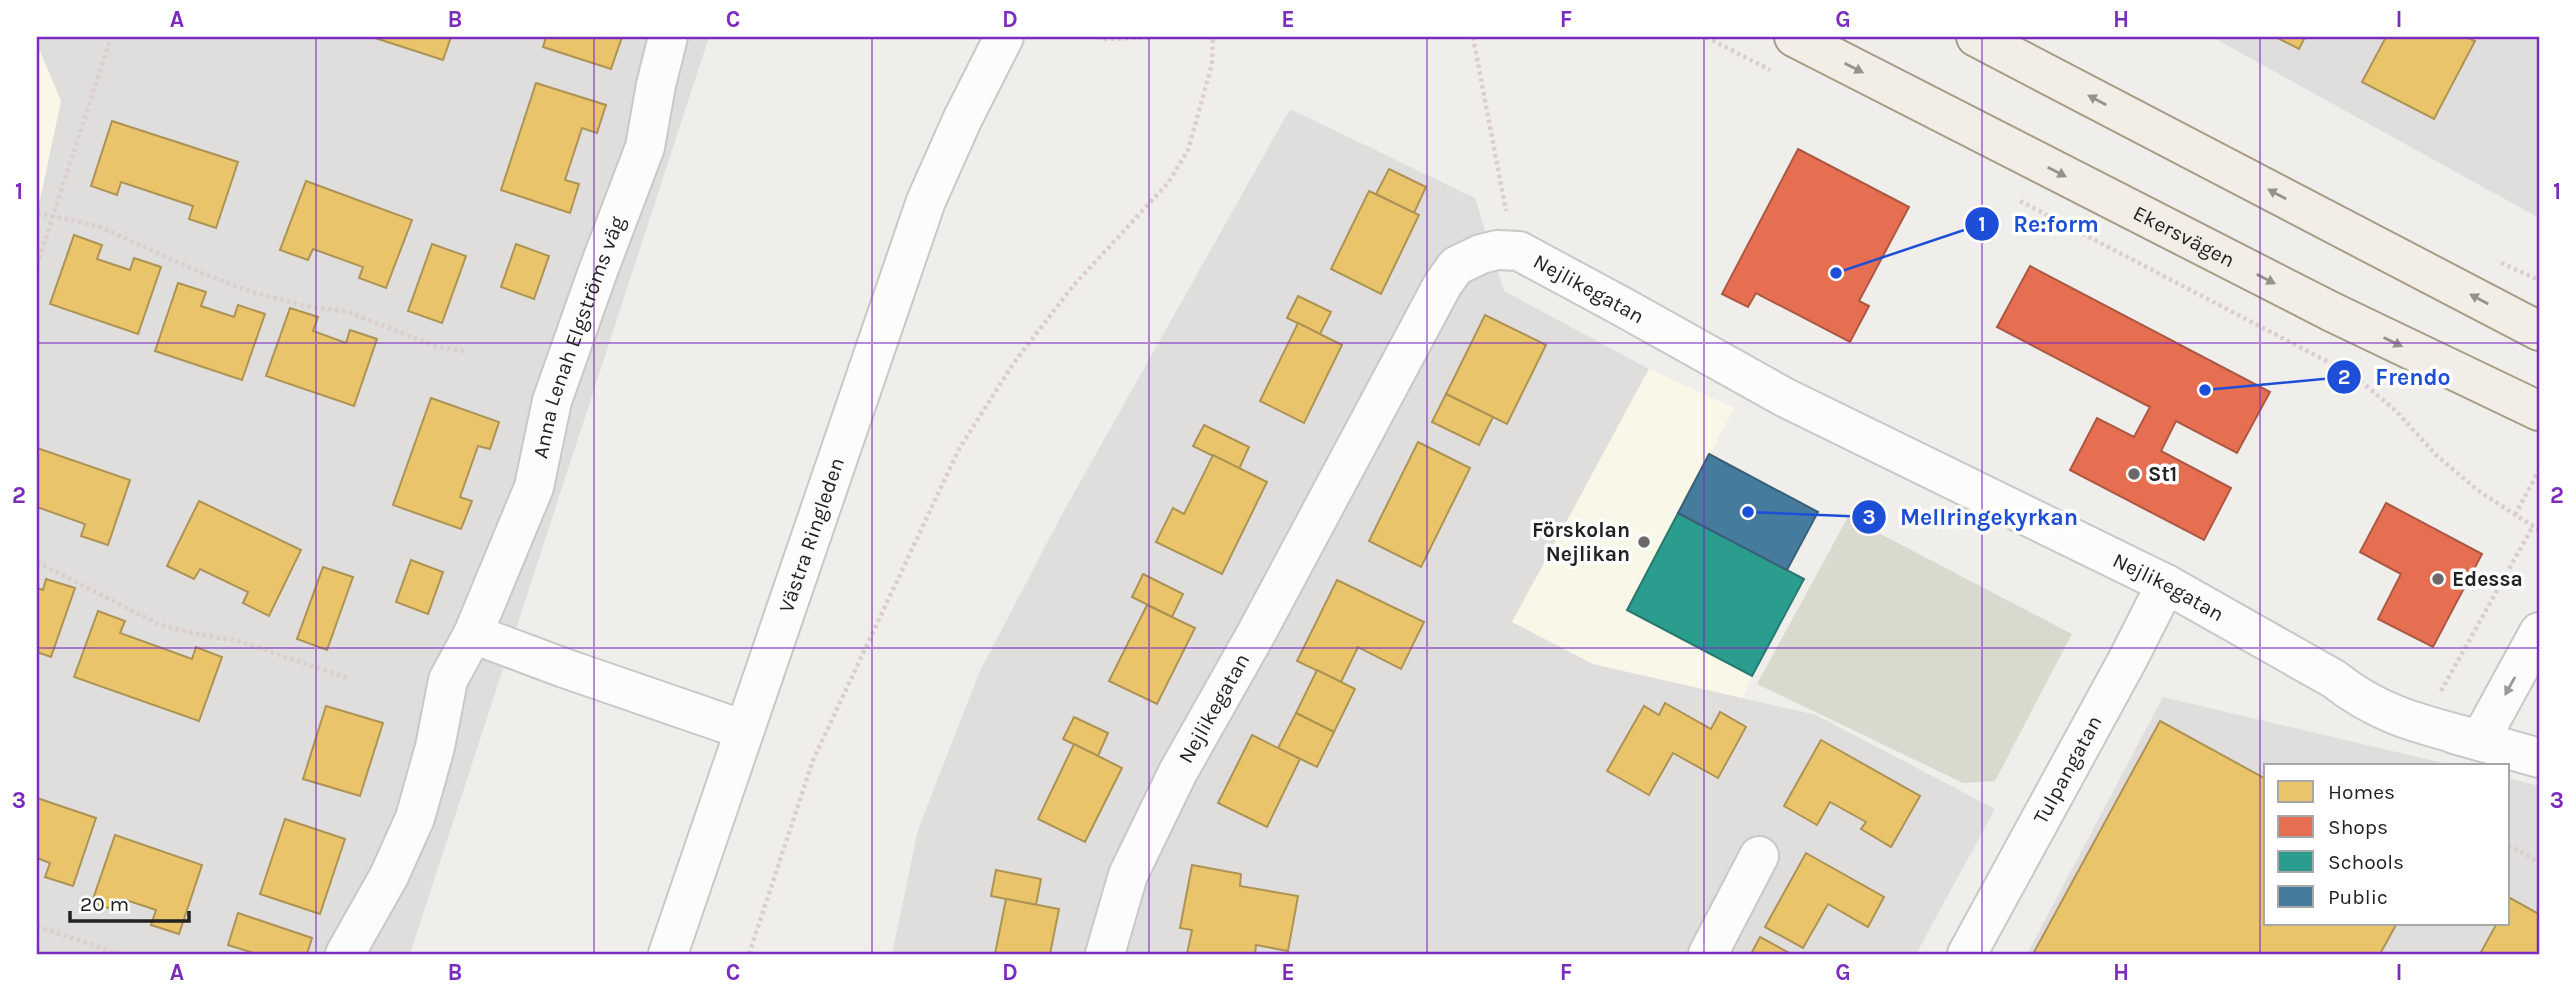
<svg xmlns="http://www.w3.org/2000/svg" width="2576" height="991" viewBox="0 0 2576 991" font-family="Karla,sans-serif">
<rect width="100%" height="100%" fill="#f0eeeb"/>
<g fill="#dfdedc">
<polygon points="37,37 709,37 410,954 37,954"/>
<polygon points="2212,37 2539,37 2539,218"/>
<polygon points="1290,109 1475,198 1504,291 1649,369 1513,622 1593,664 1816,715 1995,809 1916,954 892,954 918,830 979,673 1061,516"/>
<polygon points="2163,697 2452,765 2266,765 2266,923 2508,923 2508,778 2539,786 2539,954 2027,954"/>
</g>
<g fill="#f8f7e8">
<polygon points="37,44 61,101 40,200 37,200"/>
<polygon points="1649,369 1734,408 1679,513 1804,579 1752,676 1743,698 1593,664 1512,622"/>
</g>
<polygon fill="#d9d9cd" points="1848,517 2072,634 1995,781 1963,783 1757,684"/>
<g fill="#e9c46a" stroke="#ad9354" stroke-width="2">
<polygon points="372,37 451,37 443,60"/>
<polygon points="546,37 622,37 611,69 543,47"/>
<polygon points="2276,37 2305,37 2299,49"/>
<polygon points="2386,37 2466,37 2475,41 2434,119 2362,82"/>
<polygon points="536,83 606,105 597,133 582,128 565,180 579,184 570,213 501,190"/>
<polygon points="112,121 238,162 216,228 189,219 193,206 121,182 117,195 91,186"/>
<polygon points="1389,169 1426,187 1414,213 1376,194"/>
<polygon points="306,181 412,220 386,288 359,278 363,267 313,249 308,260 280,250"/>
<polygon points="1369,191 1419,215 1381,294 1331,269"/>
<polygon points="74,235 102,245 97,259 130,270 134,258 161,267 138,334 50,304"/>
<polygon points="432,244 466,256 442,323 408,311"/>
<polygon points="516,244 549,256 534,299 501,287"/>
<polygon points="178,283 206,292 201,306 234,317 238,305 265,314 242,380 155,351"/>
<polygon points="1298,296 1331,312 1320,334 1287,318"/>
<polygon points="290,308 318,317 313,331 346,343 350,330 377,339 354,406 266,376"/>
<polygon points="1485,315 1546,345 1507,424 1446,394"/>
<polygon points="1298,323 1342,345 1304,423 1260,401"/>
<polygon points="1446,394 1493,417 1479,445 1432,422"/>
<polygon points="431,398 499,422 490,449 478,446 460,497 472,501 461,529 393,505"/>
<polygon points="1204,425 1249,447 1239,469 1193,446"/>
<polygon points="1418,442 1470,468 1421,567 1369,541"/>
<polygon points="37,448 130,480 108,545 81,536 85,524 37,507"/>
<polygon points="1213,455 1267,482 1222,574 1156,542 1173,508 1184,514"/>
<polygon points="199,501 301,550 269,616 243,603 248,592 200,569 194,579 167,566"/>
<polygon points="411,560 443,572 428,614 396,602"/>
<polygon points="323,567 353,577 327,650 297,639"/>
<polygon points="1143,574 1183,594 1172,617 1132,597"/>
<polygon points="46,579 75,588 51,657 37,652 37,588 43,590"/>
<polygon points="1337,580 1424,622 1401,669 1358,647 1341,682 1297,661"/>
<polygon points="1147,605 1195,628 1157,704 1109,681"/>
<polygon points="98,611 125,621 120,633 192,659 196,647 222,657 199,721 74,677"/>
<polygon points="1317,670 1355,689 1334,732 1296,713"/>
<polygon points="1665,703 1711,729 1720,712 1746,727 1718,778 1673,753 1649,795 1607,771 1644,706 1659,715"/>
<polygon points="326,706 383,723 360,796 303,779"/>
<polygon points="1296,713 1334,732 1317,767 1278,748"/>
<polygon points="1074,717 1108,733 1098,756 1063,739"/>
<polygon points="2160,721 2266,779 2266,923 2397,923 2380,954 2033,954"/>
<polygon points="1252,735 1300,759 1267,827 1218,803"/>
<polygon points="1821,740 1920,796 1891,847 1861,829 1866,822 1830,802 1817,825 1784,806"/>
<polygon points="1074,744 1122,768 1085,842 1038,819"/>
<polygon points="37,798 96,818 73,886 45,877 50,863 37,858"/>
<polygon points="285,819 345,839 320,914 260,894"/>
<polygon points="115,835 202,865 179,934 151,925 156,910 123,899 119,912 92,902"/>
<polygon points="1806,853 1884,897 1868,927 1828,904 1803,948 1765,927"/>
<polygon points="1192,865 1241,874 1240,886 1298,896 1288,951 1256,945 1255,954 1187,954 1192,930 1180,928"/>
<polygon points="996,870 1041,879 1036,905 991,896"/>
<polygon points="2510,898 2539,914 2539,954 2480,954 2497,923 2508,923 2508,903"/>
<polygon points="1006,899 1059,909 1050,954 995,954"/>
<polygon points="238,913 312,938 307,954 257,954 228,945"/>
<polygon points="1760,937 1791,954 1751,954"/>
</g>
<g fill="#e76f51" stroke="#ac5843" stroke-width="2">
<polygon points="1798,149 1909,207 1859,301 1869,306 1850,342 1756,293 1748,307 1722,294"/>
<polygon points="2030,266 2270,392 2237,453 2176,421 2161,451 2231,488 2204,540 2070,470 2097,418 2134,437 2150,407 1997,327"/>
<polygon points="2386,503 2482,554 2433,647 2378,619 2401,574 2360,552"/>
</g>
<polygon fill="#2a9d8f" stroke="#28786e" stroke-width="2" points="1678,513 1804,579 1752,676 1627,610"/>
<polygon fill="#457b9d" stroke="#3a6078" stroke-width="2" points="1709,454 1818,512 1787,570 1678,513"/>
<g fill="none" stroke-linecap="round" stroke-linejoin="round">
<defs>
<g id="minor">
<polyline points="473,634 564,668 744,730"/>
<polyline points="2454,734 2539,758"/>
<path id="s1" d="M345 954 389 876 415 818 435 747 448 680 473 634 534 487 552 401 598 271 645 147 656 85 668 37"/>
<path id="s2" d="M668 954 926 201 963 118 1004 37"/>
<path id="s3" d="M1105 954 1128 875 1178 772 1257 632 1443 284 1456 266 1481 254 1497 250 1519 251 1621 306 1784 397 2166 584 2334 679C2380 716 2424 725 2480 740L2539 632"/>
<polyline points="1708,954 1759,856"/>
<path id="s4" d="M1967 954 2128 659 2166 584"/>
</g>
<g id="major">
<path id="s5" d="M1794 37 2332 312 2539 411"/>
<polyline points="1976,37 2539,331"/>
</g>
</defs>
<use href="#minor" stroke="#c9c8c7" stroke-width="42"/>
<use href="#major" stroke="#a79c86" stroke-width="42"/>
<g stroke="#dccecd" stroke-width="4.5" stroke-dasharray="3.5 3.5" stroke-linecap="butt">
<polyline points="1097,37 1107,39 1153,37"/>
<polyline points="1473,37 1506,211"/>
<polyline points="1706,37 1770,70"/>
<polyline points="2020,201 2334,365 2364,384 2396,411 2437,456 2480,492 2539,530"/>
<polyline points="37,213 98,226 199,272 252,292 305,306 349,312 437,347 464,351"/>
<polyline points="2501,263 2539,280"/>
<polyline points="37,265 111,37"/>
<polyline points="2515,515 2539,470"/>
<polyline points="37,562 158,624 192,633 239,641 347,678"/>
<polyline points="2441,691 2533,526"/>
<polyline points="2508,845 2539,862"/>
<polyline points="37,926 119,954"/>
<polyline points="749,954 813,760 959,449 1013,364 1073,286 1168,183 1188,150 1212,64 1213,37"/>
</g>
<use href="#minor" stroke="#fdfcfc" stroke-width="38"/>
<use href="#major" stroke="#f3ede7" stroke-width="38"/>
</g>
<defs><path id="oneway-solid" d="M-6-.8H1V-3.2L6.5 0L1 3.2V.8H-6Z" transform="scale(1.75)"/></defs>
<g fill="#95928e">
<use href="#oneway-solid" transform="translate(1854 68) rotate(27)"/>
<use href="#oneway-solid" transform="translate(2097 100) rotate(-152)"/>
<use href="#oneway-solid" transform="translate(2057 172) rotate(27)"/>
<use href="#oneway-solid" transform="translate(2277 194) rotate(-152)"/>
<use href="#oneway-solid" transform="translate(2266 279) rotate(27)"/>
<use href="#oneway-solid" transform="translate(2479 299) rotate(-152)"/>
<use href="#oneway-solid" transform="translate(2393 342) rotate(26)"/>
</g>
<use fill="#9a9a9a" href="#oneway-solid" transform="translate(2510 686) rotate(119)"/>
<path fill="none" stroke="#7b2cbf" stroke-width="2" stroke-opacity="0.55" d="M316 37V954M594 37V954M872 37V954M1149 37V954M1427 37V954M1704 37V954M1982 37V954M2260 37V954M37 343H2539M37 648H2539"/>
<g fill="#6a6968" stroke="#fff" stroke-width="2.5">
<circle cx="2134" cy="474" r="7"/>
<circle cx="1644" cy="542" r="7"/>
<circle cx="2438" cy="579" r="7"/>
</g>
<g text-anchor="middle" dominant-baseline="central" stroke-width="7" stroke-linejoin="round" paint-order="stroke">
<g font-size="21" fill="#222" stroke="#fff">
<text stroke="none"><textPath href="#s5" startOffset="438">Ekersvägen</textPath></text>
<text stroke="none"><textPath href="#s3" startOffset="920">Nejlikegatan</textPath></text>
<text stroke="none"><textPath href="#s1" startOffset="663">Anna Lenah Elgströms väg</textPath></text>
<text stroke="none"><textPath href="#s2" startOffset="443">Västra Ringleden</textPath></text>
<text stroke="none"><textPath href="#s3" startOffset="1572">Nejlikegatan</textPath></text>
<text stroke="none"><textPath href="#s3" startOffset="270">Nejlikegatan</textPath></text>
<text stroke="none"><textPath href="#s4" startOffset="210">Tulpangatan</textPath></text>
</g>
<g font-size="21" font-weight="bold" fill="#222" stroke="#fff" text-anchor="start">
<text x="2148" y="474">St1</text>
<text x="1630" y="530" text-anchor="end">Förskolan<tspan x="1630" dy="24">Nejlikan</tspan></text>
<text x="2452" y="579">Edessa</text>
</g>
</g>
<path fill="none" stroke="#1d4ed8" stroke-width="2.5" d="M1836 273L1982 224M2205 390L2344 377M1748 512L1869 517"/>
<g fill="#1d4ed8" stroke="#fff" stroke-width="2.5">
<circle cx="1836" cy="273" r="7"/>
<circle cx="2205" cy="390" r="7"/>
<circle cx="1748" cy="512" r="7"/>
<circle cx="1982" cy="224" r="18"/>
<circle cx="2344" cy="377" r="18"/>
<circle cx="1869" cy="517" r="18"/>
</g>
<g font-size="21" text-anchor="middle" font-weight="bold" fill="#fff">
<text x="1982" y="231">1</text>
<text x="2344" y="384">2</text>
<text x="1869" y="524">3</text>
</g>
<g font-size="23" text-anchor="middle" font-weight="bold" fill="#1d4ed8" stroke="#fff" stroke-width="7" stroke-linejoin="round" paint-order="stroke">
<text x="2056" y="232">Re:form</text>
<text x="2413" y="385">Frendo</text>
<text x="1989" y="525">Mellringekyrkan</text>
</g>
<rect width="2576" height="991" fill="none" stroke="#ffffff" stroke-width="77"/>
<rect x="2264" y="764" width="245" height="161" fill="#ffffff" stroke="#a7a7a7" stroke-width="2"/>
<rect x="2278" y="781" width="35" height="21" fill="#e9c46a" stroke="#a7a7a7" stroke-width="2"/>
<text x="2328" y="799" font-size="21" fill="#222222">Homes</text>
<rect x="2278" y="816" width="35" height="21" fill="#e76f51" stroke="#a7a7a7" stroke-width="2"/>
<text x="2328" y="834" font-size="21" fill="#222222">Shops</text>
<rect x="2278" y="851" width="35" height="21" fill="#2a9d8f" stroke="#a7a7a7" stroke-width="2"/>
<text x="2328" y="869" font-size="21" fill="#222222">Schools</text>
<rect x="2278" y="886" width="35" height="21" fill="#457b9d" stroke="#a7a7a7" stroke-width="2"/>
<text x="2328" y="904" font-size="21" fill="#222222">Public</text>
<path d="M70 911v10h119v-10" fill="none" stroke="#222222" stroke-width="3.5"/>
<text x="80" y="911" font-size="21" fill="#222222" stroke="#ffffff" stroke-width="5" paint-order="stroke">20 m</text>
<rect x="38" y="38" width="2500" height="915" fill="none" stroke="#7b2cbf" stroke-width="2.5"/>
<g font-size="23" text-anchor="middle" font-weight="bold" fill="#7b2cbf">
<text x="177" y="27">A</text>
<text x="455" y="27">B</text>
<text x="733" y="27">C</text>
<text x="1010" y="27">D</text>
<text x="1288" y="27">E</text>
<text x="1566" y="27">F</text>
<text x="1843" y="27">G</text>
<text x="2121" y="27">H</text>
<text x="2399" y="27">I</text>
<text x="19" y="199">1</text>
<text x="2557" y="199">1</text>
<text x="19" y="503">2</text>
<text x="2557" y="503">2</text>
<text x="19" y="808">3</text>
<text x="2557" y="808">3</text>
<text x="177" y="980">A</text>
<text x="455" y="980">B</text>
<text x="733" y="980">C</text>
<text x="1010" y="980">D</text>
<text x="1288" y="980">E</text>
<text x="1566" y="980">F</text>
<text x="1843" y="980">G</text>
<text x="2121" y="980">H</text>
<text x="2399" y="980">I</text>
</g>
</svg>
